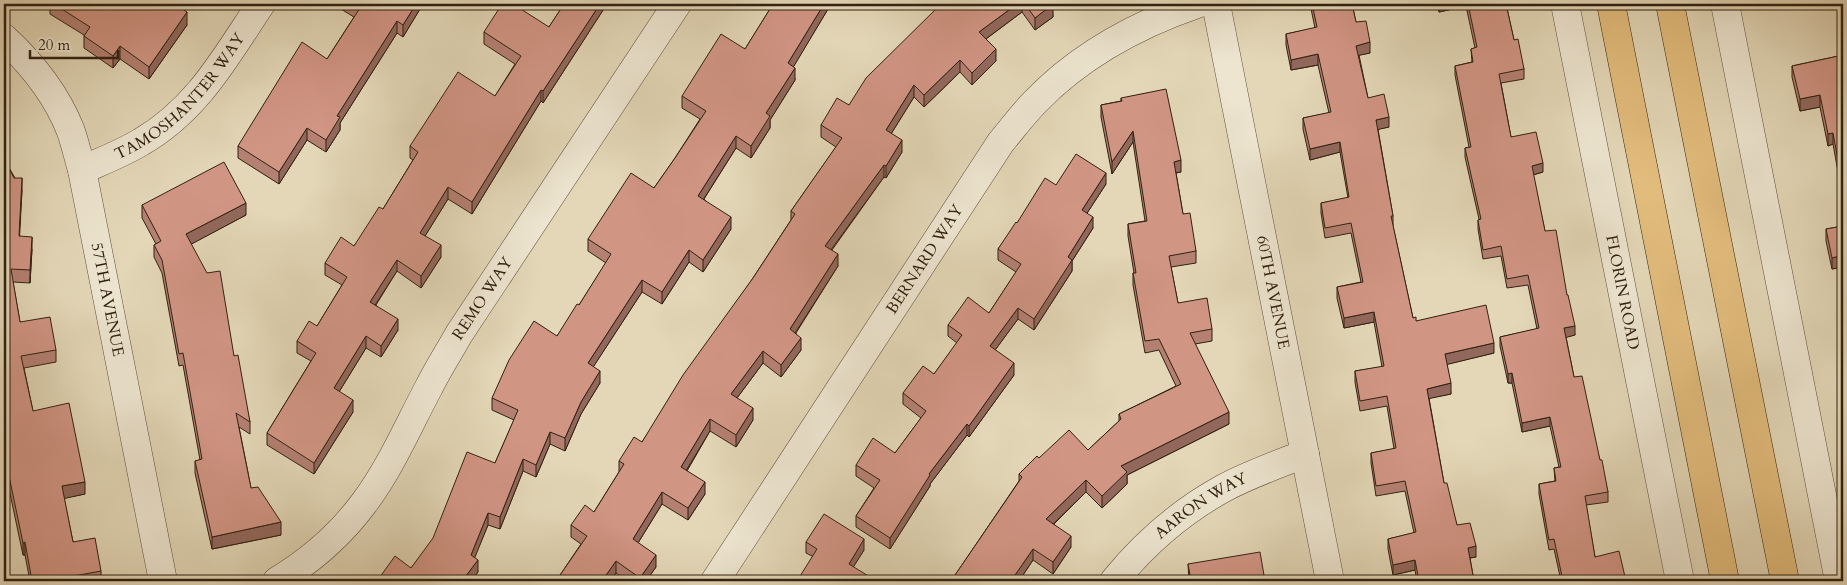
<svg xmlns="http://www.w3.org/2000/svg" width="1847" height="585" viewBox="0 0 1847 585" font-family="Cardo,serif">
<rect width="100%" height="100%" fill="#e3d7b7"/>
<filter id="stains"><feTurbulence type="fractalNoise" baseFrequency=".004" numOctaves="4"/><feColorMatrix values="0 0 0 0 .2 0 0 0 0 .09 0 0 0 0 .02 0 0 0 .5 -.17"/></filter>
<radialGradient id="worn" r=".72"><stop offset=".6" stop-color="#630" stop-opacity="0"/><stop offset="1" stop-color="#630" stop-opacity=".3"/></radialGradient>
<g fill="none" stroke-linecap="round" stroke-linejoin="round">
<defs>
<g id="minor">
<path id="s1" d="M1216 4 1330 581"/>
<path id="s2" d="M1565 4 1680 581"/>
<polyline points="1725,4 1839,581"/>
<path id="s3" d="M4 38C31 63 56 94 70 129 75 142 78 157 82 170L163 581"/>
<path id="s4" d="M82 170C102 161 123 153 141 142 198 109 226 56 261 4"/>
<path id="s5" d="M277 581C310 561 341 534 364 503 391 467 408 426 429 387 438 369 449 352 459 334L677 4"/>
<path id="s6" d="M715 581 1001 142C1012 129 1023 114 1035 102 1080 55 1136 25 1197 4"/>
<path id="s7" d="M1114 581C1144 544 1182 511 1224 488 1250 474 1278 464 1305 454"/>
</g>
<g id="major">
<polyline points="1611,4 1725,581"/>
<polyline points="1670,4 1785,581"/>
</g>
</defs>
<use href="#minor" stroke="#5e4e3a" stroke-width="29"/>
<use href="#major" stroke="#312111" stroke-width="29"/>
<use href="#minor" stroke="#ede5d0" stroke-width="28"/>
<use href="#major" stroke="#e2bc7c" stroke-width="28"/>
</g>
<g fill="#b48072" stroke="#312111">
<polygon points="50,4 175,4 187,25 149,79 120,59 113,68 84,48 84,35 50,14"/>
<polygon points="336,4 423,4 403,37 397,33 340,123 340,130 326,152 307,140 279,184 238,158 238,146 327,59 354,17 336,6"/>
<polygon points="564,4 607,4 543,103 541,101 472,214 448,199 425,236 441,257 421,288 397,271 376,305 398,330 381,357 366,348 339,392 353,412 314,474 267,445 267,433 311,361 297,353 297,341 317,326 342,285 325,275 325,263 354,246 383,209 413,160 410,158 410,146 495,96 515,64 484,44 484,32 549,27"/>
<polygon points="762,4 831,4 793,67 795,80 770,120 770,128 751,158 736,148 704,199 731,229 703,272 689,262 662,304 642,292 593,367 600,383 581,414 565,451 550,444 536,477 523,471 500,529 488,525 474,558 478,572 471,581 377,581 411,568 495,463 514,420 492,410 492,398 557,336 579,305 606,263 588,251 588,239 654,188 675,158 700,119 682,108 682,96 745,49 770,9"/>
<polygon points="941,4 1052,4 1053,17 1035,30 1022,12 986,39 996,61 972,85 960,72 924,107 914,97 891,134 902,152 886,178 884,177 832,250 838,266 796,333 801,350 781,377 763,363 737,398 753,420 736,447 710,431 687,471 705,494 688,520 662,504 638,543 656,567 646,581 627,581 616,573 610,581 556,581 581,544 571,537 571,525 594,512 619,472 619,461 642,442 753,278 791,220 791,211 836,147 821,137 821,125 849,105"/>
<polygon points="1310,4 1352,4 1356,22 1370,53 1359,55 1368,98 1389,127 1378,129 1393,216 1393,226 1413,318 1416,321 1494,353 1447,364 1451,394 1429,398 1444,483 1457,525 1476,557 1470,558 1474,581 1417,581 1415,570 1393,575 1388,549 1388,539 1414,533 1405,491 1376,496 1371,463 1371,453 1394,449 1387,406 1360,411 1355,382 1355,371 1382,367 1374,322 1344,328 1337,298 1337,287 1361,282 1351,233 1325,238 1321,213 1321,203 1348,198 1340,152 1310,160 1303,129 1303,118 1329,113 1318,65 1291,70 1286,45 1286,34 1315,28"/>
<polygon points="1437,4 1506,4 1514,40 1524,69 1524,79 1501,83 1511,137 1543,172 1533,175 1545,231 1567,295 1575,335 1566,337 1574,377 1600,460 1608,492 1608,502 1586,505 1595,557 1626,581 1561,581 1554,549 1549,550 1539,494 1539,484 1555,481 1554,468 1559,467 1550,426 1522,432 1512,383 1508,383 1500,346 1500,337 1537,329 1528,285 1507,288 1501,256 1483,259 1478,229 1478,220 1479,219 1465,157 1465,148 1469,147 1455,75 1455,66 1472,62 1471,49 1475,48 1466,6 1439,12"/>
<polygon points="1843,55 1843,182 1840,183 1833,144 1828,146 1820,107 1800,111 1792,77 1792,66"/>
<polygon points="1121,98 1181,172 1176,173 1183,214 1196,251 1196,263 1171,267 1178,303 1212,329 1212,341 1195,344 1229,424 1127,475 1127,484 1102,508 1086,492 1054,524 1071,547 1053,574 1033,560 1019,581 951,581 1019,481 1019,474 1039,458 1088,450 1119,421 1119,414 1176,386 1159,350 1145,353 1133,285 1133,273 1134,273 1128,236 1128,224 1145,221 1133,142 1112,174 1101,117 1101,105 1121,101"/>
<polygon points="4,159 22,190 19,236 32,249 30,283 13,282 20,322 56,350 56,362 24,368 33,411 85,494 64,498 73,542 101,571 101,581 30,581 25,555 23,555 4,465"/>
<polygon points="1106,184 1087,213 1093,228 1072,261 1072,271 1034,330 1018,319 995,350 1014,375 969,437 967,435 930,484 930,486 890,549 856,527 856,516 874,488 856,476 856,465 895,453 921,418 903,404 903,393 934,374 957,343 948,336 948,325 989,313 1016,272 998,260 998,249 1017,223 1056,185"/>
<polygon points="142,205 246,215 191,244 234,356 250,422 250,434 239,427 251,488 281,535 212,549 195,473 195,461 200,460 183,365 179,366 162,273 154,257 154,245 156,244 142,218"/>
<polygon points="1843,226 1843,267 1832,269 1826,241 1826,229"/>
<polygon points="1841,310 1843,310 1843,333 1841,322"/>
<polygon points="806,542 864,550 853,567 870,581 812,556 806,553"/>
<polygon points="1188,564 1265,581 1189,581"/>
</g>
<g fill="#92685c" stroke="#312111">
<polygon points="416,4 423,4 403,37 403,25"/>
<polygon points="600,4 607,4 543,103 543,91"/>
<polygon points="824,4 831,4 788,76 788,63"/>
<polygon points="1017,4 1022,4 1022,12 979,44 979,32"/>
<polygon points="1053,4 1053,17 1035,30 1035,18"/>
<polygon points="1439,4 1466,4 1466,6 1439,12"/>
<polygon points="187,12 187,25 149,79 149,67"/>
<polygon points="397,21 397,33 340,123 340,130 326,152 326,140 337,116"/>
<polygon points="1370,42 1370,53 1356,56 1356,46"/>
<polygon points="120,46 120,59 113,68 113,56"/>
<polygon points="996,49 996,61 972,85 972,73"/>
<polygon points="1318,54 1318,65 1291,70 1291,60"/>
<polygon points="960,60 960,72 924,107 924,95"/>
<polygon points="795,68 795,80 770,120 770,128 751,158 751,146 766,113"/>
<polygon points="914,85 914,97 886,142 886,130"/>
<polygon points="541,90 541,101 472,214 472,202"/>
<polygon points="1820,95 1820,107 1800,111 1800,99"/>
<polygon points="1389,117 1389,127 1376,130 1376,120"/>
<polygon points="307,128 307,140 279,184 279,172"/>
<polygon points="1133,131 1133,142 1112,174 1112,162"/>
<polygon points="1833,133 1833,144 1828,146 1828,134"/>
<polygon points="736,136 736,148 698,208 698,196"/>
<polygon points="902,140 902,152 886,178 886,166"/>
<polygon points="1340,142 1340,152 1310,160 1310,149"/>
<polygon points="1181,160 1181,172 1174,173 1174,162"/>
<polygon points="1543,163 1543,172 1532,175 1532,166"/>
<polygon points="884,165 884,177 825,258 825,246"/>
<polygon points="1106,173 1106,184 1082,221 1082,210"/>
<polygon points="22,178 22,190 19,248 19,236"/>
<polygon points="448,187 448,199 420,244 420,233"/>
<polygon points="246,203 246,215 186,247 186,234"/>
<polygon points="731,217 731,229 703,272 703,260"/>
<polygon points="1093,217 1093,228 1072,261 1072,271 1034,330 1034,319 1068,257"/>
<polygon points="32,237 32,249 30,283 30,270"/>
<polygon points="441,245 441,257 421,288 421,276"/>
<polygon points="689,250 689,262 662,304 662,292"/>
<polygon points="838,254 838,266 790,341 790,329"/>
<polygon points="1843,255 1843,267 1832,269 1832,258"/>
<polygon points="397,260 397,271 370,313 370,302"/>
<polygon points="642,280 642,292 588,375 588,363"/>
<polygon points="1018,308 1018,319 990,357 990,346"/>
<polygon points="1374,312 1374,322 1344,328 1344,318"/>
<polygon points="398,319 398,330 381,357 381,346"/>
<polygon points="1575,326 1575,335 1564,338 1564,328"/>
<polygon points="366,336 366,348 334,400 334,388"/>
<polygon points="801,338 801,350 781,377 781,365"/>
<polygon points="1494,343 1494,353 1445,365 1445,354"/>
<polygon points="763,351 763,363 731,406 731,394"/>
<polygon points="1014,363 1014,375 969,437 969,426"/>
<polygon points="600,371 600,383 581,414 565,451 565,438 581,402"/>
<polygon points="1512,373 1512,383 1508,383 1508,374"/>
<polygon points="1451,383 1451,394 1427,399 1427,389"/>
<polygon points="353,400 353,412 314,474 314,463"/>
<polygon points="753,408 753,420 736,447 736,435"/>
<polygon points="1229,412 1229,424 1127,475 1127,484 1102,508 1102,496 1121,466"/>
<polygon points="1550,417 1550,426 1522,432 1522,423"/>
<polygon points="710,419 710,431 681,479 681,467"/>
<polygon points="967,424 967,435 930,484 930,486 890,549 890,538 929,474"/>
<polygon points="550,432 550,444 536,477 536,465"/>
<polygon points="523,459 523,471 500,529 500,517"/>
<polygon points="1086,480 1086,492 1046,531 1046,519"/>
<polygon points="85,482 85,494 62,499 62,486"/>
<polygon points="705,482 705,494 688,520 688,508"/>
<polygon points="662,492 662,504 633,551 633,539"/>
<polygon points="488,513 488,525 471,567 471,555"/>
<polygon points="281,522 281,535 212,549 212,537"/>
<polygon points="1071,536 1071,547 1053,574 1053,562"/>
<polygon points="864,539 864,550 849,574 849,564"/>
<polygon points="25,542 25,555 23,555 23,543"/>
<polygon points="1476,546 1476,557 1468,558 1468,548"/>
<polygon points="1033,549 1033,560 1019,581 1011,581"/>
<polygon points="656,555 656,567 646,581 640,581 640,578"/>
<polygon points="478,560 478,572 471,581 462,581"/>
<polygon points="1415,560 1415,570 1393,575 1393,565"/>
<polygon points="616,561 616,573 610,581 602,581"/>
</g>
<g fill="#d19584" stroke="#312111">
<polygon points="54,4 175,4 187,12 149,67 120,46 113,56 84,36 90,27"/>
<polygon points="353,4 416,4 403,25 397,21 337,116 340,117 326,140 307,128 279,172 238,146 302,42 327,59 360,8"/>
<polygon points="502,4 513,4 549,27 564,4 600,4 543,91 541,90 472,202 448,187 420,233 441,245 421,276 397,260 370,302 398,319 381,346 366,336 334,388 353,400 314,463 267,433 316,353 297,341 309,321 317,326 347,277 325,263 341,237 354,246 379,207 383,209 418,152 410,146 458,72 495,96 521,56 484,32"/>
<polygon points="773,4 824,4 788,63 795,68 766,113 770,116 751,146 736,136 698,196 731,217 703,260 689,250 662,292 642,280 588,363 600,371 581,402 565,438 550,432 536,465 523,459 500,517 488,513 471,555 478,560 462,581 377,581 395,556 411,568 433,538 467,452 495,463 518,410 492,398 509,360 534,321 557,336 577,304 579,305 611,254 588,239 631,173 654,188 675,158 706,111 682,96 721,34 745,49"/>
<polygon points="941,4 1017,4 979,32 996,49 972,73 960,60 924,95 914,85 886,130 902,140 886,166 884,165 825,246 838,254 790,329 801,338 781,365 763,351 731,394 753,408 736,435 710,419 681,467 705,482 688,508 662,492 633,539 656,555 640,578 616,561 602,581 556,581 587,536 571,525 585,505 594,512 624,464 619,461 634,437 642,442 683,375 753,278 795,214 791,211 842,138 821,125 837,98 849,105 866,78"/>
<polygon points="1025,4 1053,4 1035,18"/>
<polygon points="1312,4 1352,4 1356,22 1366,21 1370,42 1356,46 1368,98 1384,94 1389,117 1376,120 1393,216 1391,216 1413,318 1416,317 1416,321 1486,305 1494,343 1445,354 1451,383 1427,389 1444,483 1447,483 1457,525 1470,523 1476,546 1468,548 1474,581 1419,581 1415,560 1393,565 1388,539 1416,532 1405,481 1376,486 1371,453 1396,448 1387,396 1360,401 1355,371 1384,366 1374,312 1344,318 1337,287 1363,282 1351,223 1325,228 1321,203 1349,197 1340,142 1310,149 1303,118 1331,112 1318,54 1291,60 1286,34 1317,27"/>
<polygon points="1468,4 1506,4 1514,40 1518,39 1524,69 1499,74 1511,137 1536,132 1543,163 1532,166 1545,231 1556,230 1567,295 1568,295 1575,326 1564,328 1574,377 1582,376 1600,460 1602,460 1608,492 1585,496 1595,557 1619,551 1626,581 1563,581 1554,539 1549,540 1539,484 1556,481 1554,468 1561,467 1550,417 1522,423 1512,373 1508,374 1500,337 1539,328 1528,275 1507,279 1501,246 1483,250 1478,220 1481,219 1465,148 1471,147 1455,66 1473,62 1471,49 1477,47"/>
<polygon points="1843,55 1843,171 1840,171 1833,133 1828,134 1820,95 1800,99 1792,66"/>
<polygon points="1166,89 1181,160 1174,162 1183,214 1190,213 1196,251 1169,256 1178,303 1207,298 1212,329 1190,333 1229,412 1121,466 1127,472 1102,496 1086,480 1046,519 1071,536 1053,562 1033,549 1011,581 951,581 1022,477 1019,474 1037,456 1039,458 1069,430 1088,450 1121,419 1119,414 1181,384 1159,339 1145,341 1133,273 1136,273 1128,224 1147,221 1133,131 1112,162 1101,105 1122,101 1121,98"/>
<polygon points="1076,154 1106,173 1082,210 1093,217 1068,257 1072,260 1034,319 1018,308 990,346 1014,363 969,426 967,424 929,474 930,475 890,538 856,516 880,480 856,465 873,438 895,453 926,411 903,393 923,366 934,374 962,335 948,325 968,297 989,313 1021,264 998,249 1016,222 1017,223 1045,178 1056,185"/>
<polygon points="4,159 14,178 22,178 19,236 32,237 30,270 11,269 20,322 50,317 56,350 21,356 33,411 69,403 85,482 62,486 73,542 95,538 101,571 74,576 75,581 32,581 25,542 23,543 4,452"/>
<polygon points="224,162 246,203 186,234 207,273 220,271 234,356 238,355 250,422 236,413 251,488 258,487 281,522 212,537 195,461 202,459 183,353 179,354 162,260 154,245 161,241 142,205"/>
<polygon points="1843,226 1843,255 1832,258 1826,229"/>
<polygon points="1841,310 1843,310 1843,321"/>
<polygon points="824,514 864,539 849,564 870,577 868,581 797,581 817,549 806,542"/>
<polygon points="1260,552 1265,581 1191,581 1188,564"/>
</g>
<g text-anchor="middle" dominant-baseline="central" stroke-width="4" stroke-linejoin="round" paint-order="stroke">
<g font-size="16" fill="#312111" stroke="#ede5d0">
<text stroke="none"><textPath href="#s4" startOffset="125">TAMOSHANTER WAY</textPath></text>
<text stroke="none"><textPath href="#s6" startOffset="384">BERNARD WAY</textPath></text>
<text stroke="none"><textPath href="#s1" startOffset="294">60TH AVENUE</textPath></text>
<text stroke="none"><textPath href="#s2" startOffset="294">FLORIN ROAD</textPath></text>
<text stroke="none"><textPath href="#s3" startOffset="288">57TH AVENUE</textPath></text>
<text stroke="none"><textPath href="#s5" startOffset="354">REMO WAY</textPath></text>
<text stroke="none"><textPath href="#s7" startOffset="116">AARON WAY</textPath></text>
</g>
</g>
<rect width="1847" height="585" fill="none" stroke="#e3d7b7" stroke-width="20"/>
<rect x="5" y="5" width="1837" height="575" fill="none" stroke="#312111" stroke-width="2.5"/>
<rect x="10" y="10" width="1827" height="565" fill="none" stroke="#312111"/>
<path d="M30 50v8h88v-8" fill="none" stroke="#312111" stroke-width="2.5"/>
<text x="38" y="50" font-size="15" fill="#312111" stroke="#ede5d0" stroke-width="4" paint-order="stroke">20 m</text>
<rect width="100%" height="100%" filter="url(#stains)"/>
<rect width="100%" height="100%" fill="url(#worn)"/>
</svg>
